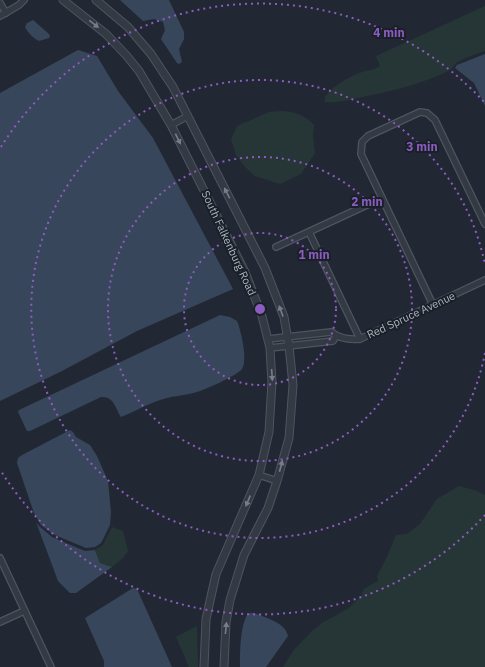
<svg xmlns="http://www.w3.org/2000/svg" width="485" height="667" viewBox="0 0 485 667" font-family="'IBM Plex Sans',sans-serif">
<rect width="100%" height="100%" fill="#212833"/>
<g fill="#263636">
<path d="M485 6V51C476 54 454 60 452 69 426 83 396 90 367 96 354 99 339 103 325 102V97C333 85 349 77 362 72 368 70 375 70 380 66L376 56Z"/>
<path d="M282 111C295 112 305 115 314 125L313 136 315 153 301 174 280 184 255 176 245 167 236 155 231 139 237 126 269 112Z"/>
<polygon points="459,486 474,490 485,495 485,667 283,667 293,651 313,630 322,623 349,608 361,596 364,589 378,581 377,576 387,557 396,535 407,534 420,524 437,499"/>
<polygon points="112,527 123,531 128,551 123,558 112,567 100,563 95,550 103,545"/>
<polygon points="197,626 198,667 189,667 176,637"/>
</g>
<g fill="#38465b">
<polygon points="120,0 169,0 184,32 184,39 179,49 182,62 179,64 177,63 161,39 165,30 163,22 154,19 143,21"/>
<path d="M33 20 49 34 50 36 49 38 39 41C33 38 28 33 25 27L27 23Z"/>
<polygon points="78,50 97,56 118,91 153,138 233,289 137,331 60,372 0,401 0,93"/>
<polygon points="485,54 485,106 474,83 455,68 457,65"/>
<path d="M220 315 230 317 237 321C241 331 248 360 242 369 236 376 203 391 193 393 182 396 171 396 160 400 147 404 134 412 121 417 115 408 114 396 101 397L30 431H27L26 429 18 412 19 410Z"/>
<polygon points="70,430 73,432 76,437 90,445 97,456 108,481 111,512 110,525 101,543 95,547 86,548 62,538 53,534 41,525 34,513 17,463 18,458 22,455"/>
<polygon points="36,522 39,526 52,537 61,541 85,551 95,550 100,563 112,567 76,593 70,593 58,581"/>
<polygon points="133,588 137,589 172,667 104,667 104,661 85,618"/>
<path d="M250 613H254C266 618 285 622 288 636L266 667H240C240 652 240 628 247 615Z"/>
</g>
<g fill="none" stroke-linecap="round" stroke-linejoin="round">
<defs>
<g id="minor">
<polyline points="0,3 6,13"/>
<polyline points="0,16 19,5 24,0"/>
<polyline points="171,125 188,116"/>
<polyline points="309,232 360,339"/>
<polyline points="276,247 382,198"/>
<polyline points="433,305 361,154 362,142 368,136 420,112 427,113 435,120 485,224"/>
<path d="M268 339 331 332C340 339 349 340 360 339L485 280"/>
<polyline points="270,348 333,341 336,336"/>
<polyline points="259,475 277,481"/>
<polyline points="0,558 51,667"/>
<polyline points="0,622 24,611"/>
</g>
<g id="tertiary">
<polyline points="63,0 106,34 126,55 139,71 171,125 245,272 262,316 270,348 272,382 269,432 259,475 216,574 206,619 204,667"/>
<polyline points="96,0 128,27 151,54 173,87 265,268 284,317 289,346 293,385 289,438 277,481 268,508 244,555 230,600 226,622 224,667"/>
</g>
</defs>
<use href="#minor" stroke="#4f555f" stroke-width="8"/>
<use href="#tertiary" stroke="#4f555f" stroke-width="9"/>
<use href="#minor" stroke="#343a44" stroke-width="5.5"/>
<use href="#tertiary" stroke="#343a44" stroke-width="7"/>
</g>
<defs><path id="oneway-solid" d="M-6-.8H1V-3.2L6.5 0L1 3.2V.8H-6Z"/></defs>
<g fill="#777e89">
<use href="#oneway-solid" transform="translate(94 24) rotate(38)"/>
<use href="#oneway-solid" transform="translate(178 139) rotate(64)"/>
<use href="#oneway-solid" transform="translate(227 193) rotate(-117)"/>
<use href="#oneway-solid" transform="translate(281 311) rotate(-110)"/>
<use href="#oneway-solid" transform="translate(272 375) rotate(86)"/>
<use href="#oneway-solid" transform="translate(281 466) rotate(-75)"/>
<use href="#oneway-solid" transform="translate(248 501) rotate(113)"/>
<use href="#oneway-solid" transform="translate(226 628) rotate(-84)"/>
</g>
<g fill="none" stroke="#8d5cc0" stroke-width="2" stroke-dasharray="2 4">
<circle cx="260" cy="309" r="76"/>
<circle cx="260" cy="309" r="152"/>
<path d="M485 353A229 229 0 1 1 485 265"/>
<path d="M485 515A305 305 0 0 1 1 471M1 147A305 305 0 0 1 485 103"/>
</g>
<g text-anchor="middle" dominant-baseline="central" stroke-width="4" stroke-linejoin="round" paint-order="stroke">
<g font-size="11" fill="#aeb5c1" stroke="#1a2028">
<text transform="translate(229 243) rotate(65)">South Falkenburg Road</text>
<text transform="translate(411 315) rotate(-25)">Red Spruce Avenue</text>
</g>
</g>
<circle cx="260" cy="309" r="6" fill="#8d5cc0" stroke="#1a2028" stroke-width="2"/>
<g font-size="12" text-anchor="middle" font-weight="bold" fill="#8d5cc0" stroke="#1a2028" stroke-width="4" stroke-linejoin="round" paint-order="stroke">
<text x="389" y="37">4 min</text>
<text x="422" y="151">3 min</text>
<text x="367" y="206">2 min</text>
<text x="314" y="259">1 min</text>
</g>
</svg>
